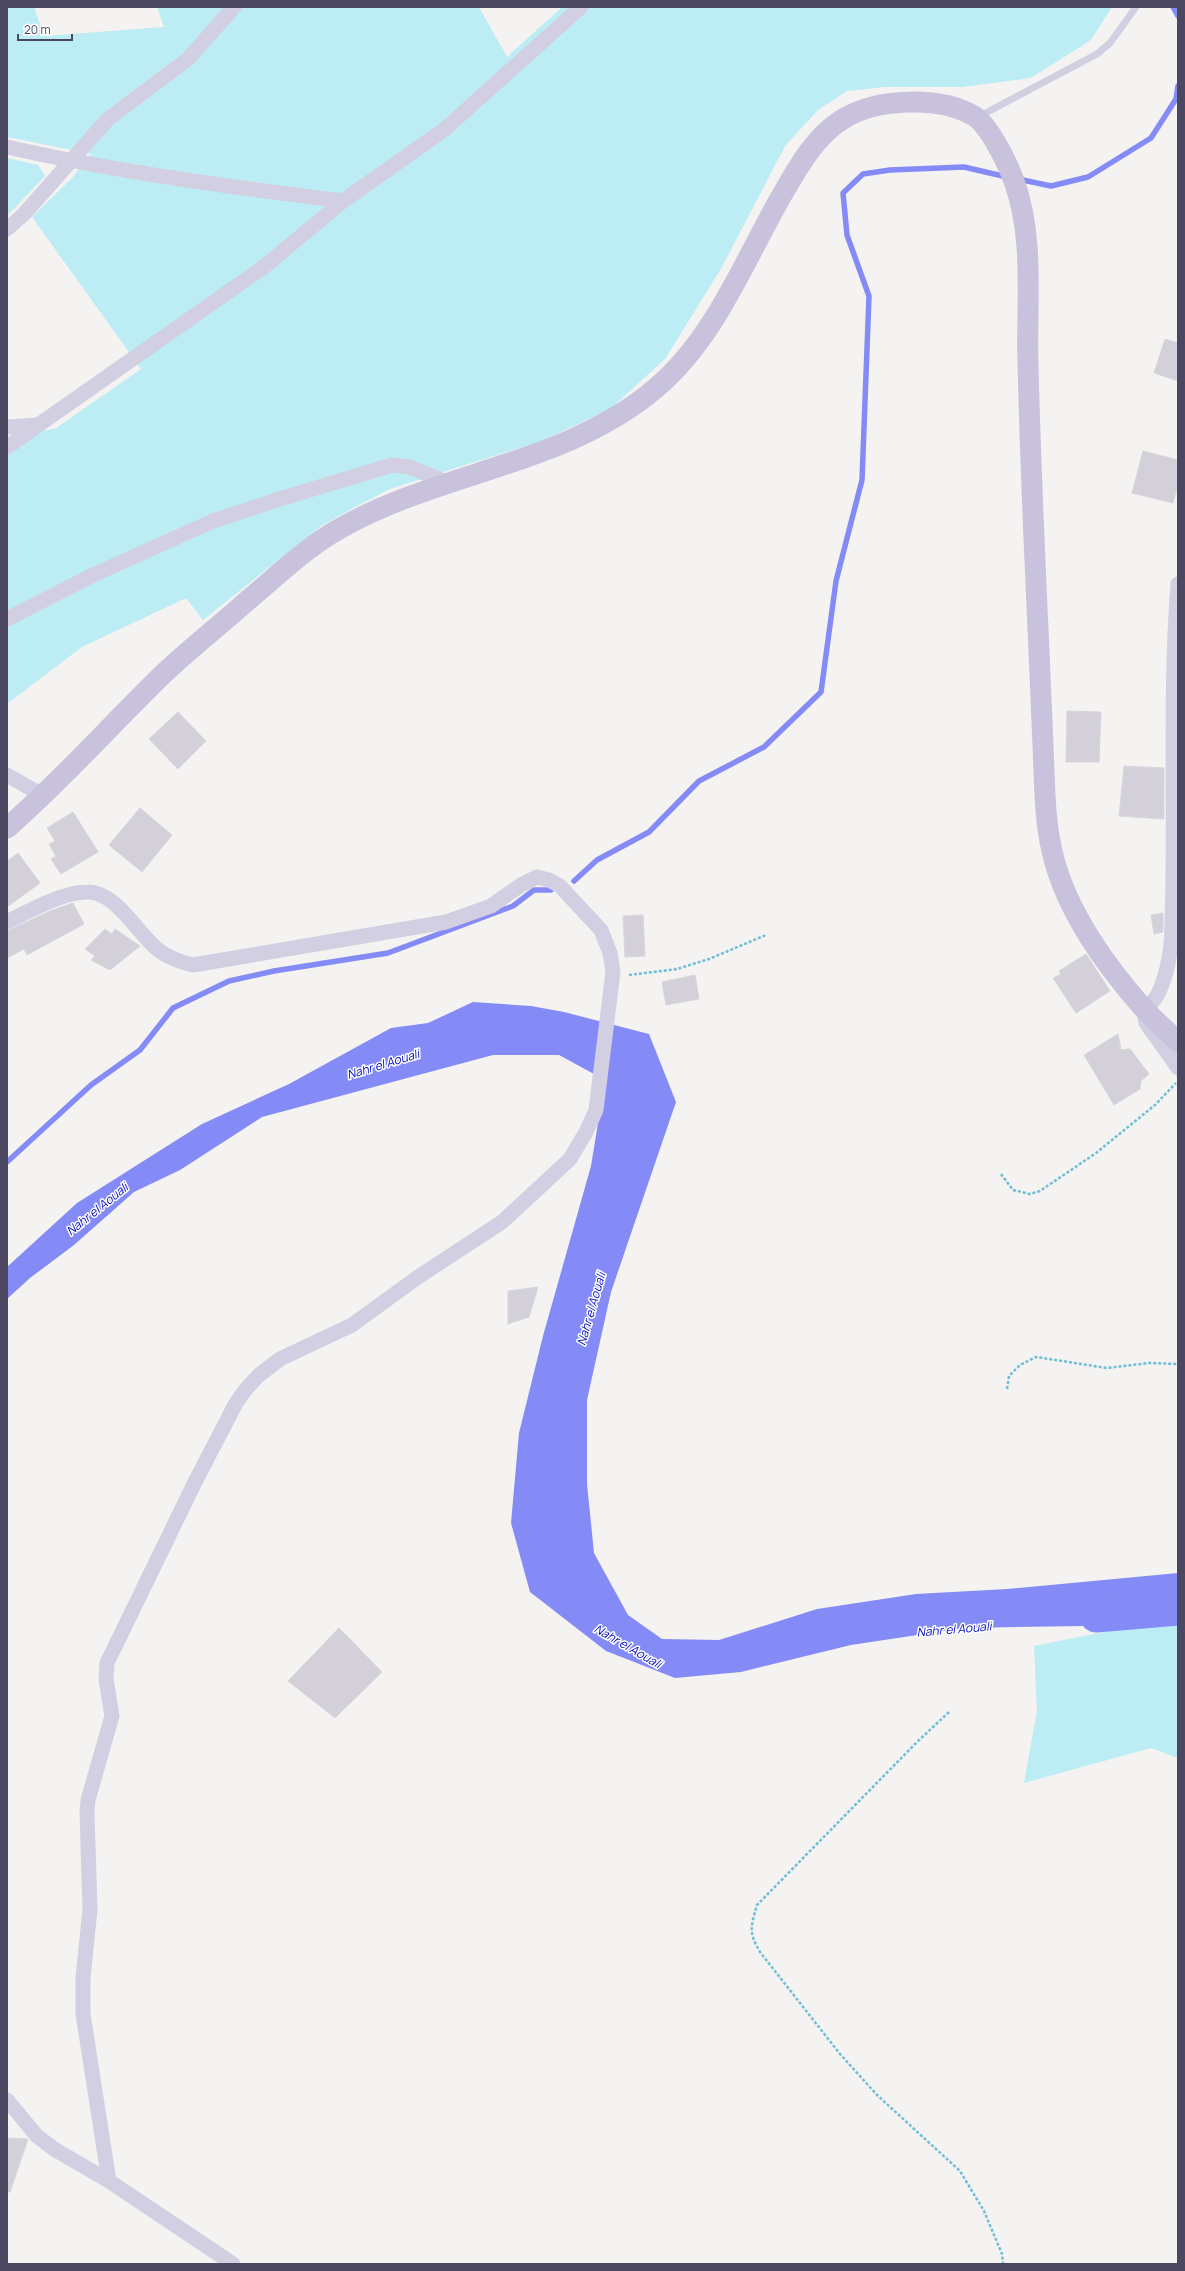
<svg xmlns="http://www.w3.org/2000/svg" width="1185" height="2271" viewBox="0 0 1185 2271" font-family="Manrope,sans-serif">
<rect width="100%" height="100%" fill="#f4f3f1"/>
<g fill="#bcedf4">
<polygon points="7,7 34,7 44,36 164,27 157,7 479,7 507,57 562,7 1112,7 1091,40 1031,78 962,87 885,87 847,91 818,110 785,146 722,267 665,359 609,410 541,441 390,489 355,507 321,526 203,620 186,598 82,647 7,704 7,440 56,428 141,369 32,217 72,178 91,154 7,137"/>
<polygon points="7,158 38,165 45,176 7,216"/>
<polygon points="1178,1617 1178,1758 1151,1748 1024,1783 1037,1711 1034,1646"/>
</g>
<polygon fill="#858bf6" points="473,1002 531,1006 564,1012 649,1034 676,1102 611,1292 587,1400 587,1484 594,1553 628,1615 662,1639 719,1640 817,1609 916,1594 1007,1589 1178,1573 1178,1603 1082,1626 964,1628 851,1645 741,1672 675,1678 606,1651 530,1592 511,1523 519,1433 543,1336 591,1166 605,1080 559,1055 493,1055 262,1117 180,1170 134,1192 74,1245 30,1278 7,1299 7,1267 77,1203 202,1124 289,1084 391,1028 428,1023"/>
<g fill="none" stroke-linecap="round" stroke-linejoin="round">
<g stroke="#858bf6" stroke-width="5.5">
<polyline points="1173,7 1178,16"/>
<polyline points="1018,179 1051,186 1088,177 1151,138 1176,99 1178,86"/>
<polyline points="574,881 597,860 649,832 699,781 764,747 821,692 836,581 862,480 869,296 847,235 843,193 863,174 890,170 964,167 1007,177"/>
<polyline points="7,1162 91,1085 140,1050 173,1008 229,981 274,971 388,953 513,906 534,890 551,890"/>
</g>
<polyline stroke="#858bf6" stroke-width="33" points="1096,1616 1178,1609"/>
</g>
<g fill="#d4d0da" stroke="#d8d5dd">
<polygon points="1165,339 1178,343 1178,381 1154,373"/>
<polygon points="1143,451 1178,460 1178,484 1173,503 1132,493"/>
<polygon points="1067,711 1101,712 1099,762 1066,762"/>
<polygon points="178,712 206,741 178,769 149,739"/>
<polygon points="1124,766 1164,768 1164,819 1119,816"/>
<polygon points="140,808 172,835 142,872 109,845"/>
<polygon points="73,812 98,852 61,874 51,859 56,856 49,844 55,841 47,828"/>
<polygon points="18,853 40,883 7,907 7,861"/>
<polygon points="73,903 84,924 27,955 24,949 7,958 7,931 50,911"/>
<polygon points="1163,913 1163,932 1154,934 1151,915"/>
<polygon points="643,915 645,956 625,957 623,916"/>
<polygon points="105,929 112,934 115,929 140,946 110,970 91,960 95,956 85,949"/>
<polygon points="1086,954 1110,991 1076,1013 1053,978 1061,974 1059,971"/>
<polygon points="695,975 699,999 666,1005 662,982"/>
<polygon points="1118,1034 1121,1050 1130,1049 1149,1074 1141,1081 1140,1089 1114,1105 1084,1055"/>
<polygon points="538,1287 529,1317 508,1324 508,1291"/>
<polygon points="339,1628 382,1672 335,1718 288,1681"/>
<polygon points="7,2138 28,2139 10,2192 7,2192"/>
</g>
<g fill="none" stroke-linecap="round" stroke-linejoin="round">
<g stroke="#70bdd7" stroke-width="2.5" stroke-dasharray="3 2" stroke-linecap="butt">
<polyline points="629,975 677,969 709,959 766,935"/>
<polyline points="1001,1174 1013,1190 1030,1194 1040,1191 1096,1153 1155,1105 1176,1083"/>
<polyline points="1007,1389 1009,1376 1020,1365 1036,1357 1107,1368 1149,1363 1178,1364"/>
<path d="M949 1712 917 1742 757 1905C751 1926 748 1932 760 1952L840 2054 877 2095 960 2171 984 2211 1002 2254 1003 2264"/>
</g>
<polyline stroke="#d2cfe2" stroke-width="7" points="978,117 1097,54 1110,43 1136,7"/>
<g stroke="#d2cfe2" stroke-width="15">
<path d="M7 147C118 172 230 187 343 201"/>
<polyline points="7,229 24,214 108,119 188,59 234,7"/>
<polyline points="7,427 38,425"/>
<polyline points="7,447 265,266 343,201 445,129 581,7"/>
<path d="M1178 584C1169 696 1176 809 1172 921 1172 946 1169 971 1158 994 1152 1005 1142 1009 1146 1023L1178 1068"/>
<polyline points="7,619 93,575 213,521 283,498 392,465 409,467 447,482"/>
<polyline points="7,775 44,796"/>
<path d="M7 922C29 911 63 892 87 892 115 891 137 932 157 949 168 958 180 962 193 965L446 922 491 906 521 885 537 877 549 880 560 886 601 930 610 953 613 972 596 1110 586 1132 570 1159 502 1222 418 1277 352 1325 280 1359 258 1376 246 1389 236 1403 195 1482 107 1663 106 1679 112 1716 88 1800 87 1813 90 1909 83 1978V2014L109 2181 233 2264"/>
<polyline points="7,2100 37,2136 54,2149 109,2181"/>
</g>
<path stroke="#c9c2dc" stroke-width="21" d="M7 828C61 781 108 728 159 678 187 651 218 627 247 601 276 577 305 548 339 529 440 471 566 465 656 388 713 340 742 266 778 202 795 173 813 137 843 119 877 98 940 96 974 116 989 125 1008 164 1014 181 1035 238 1026 304 1028 364 1031 500 1039 636 1044 772 1045 799 1046 825 1052 851 1065 910 1105 965 1145 1010 1155 1021 1167 1031 1178 1042"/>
</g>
<g text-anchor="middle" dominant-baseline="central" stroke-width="3" stroke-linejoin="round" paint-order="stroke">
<g font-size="12" font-style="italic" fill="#000abb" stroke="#fff">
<text transform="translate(383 1064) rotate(-17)">Nahr el Aouali</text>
<text transform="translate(97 1209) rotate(-39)">Nahr el Aouali</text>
<text transform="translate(591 1309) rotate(-74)">Nahr el Aouali</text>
<text transform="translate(954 1629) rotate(-5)">Nahr el Aouali</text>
<text transform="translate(628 1646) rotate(30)">Nahr el Aouali</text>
</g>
</g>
<rect width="1185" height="2271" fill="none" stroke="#4c4761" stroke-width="16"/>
<path d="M18 34v6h54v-6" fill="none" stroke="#4c4761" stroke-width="2"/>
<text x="24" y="34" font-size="12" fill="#4c4761" stroke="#ffffff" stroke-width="3" paint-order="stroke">20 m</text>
</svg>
